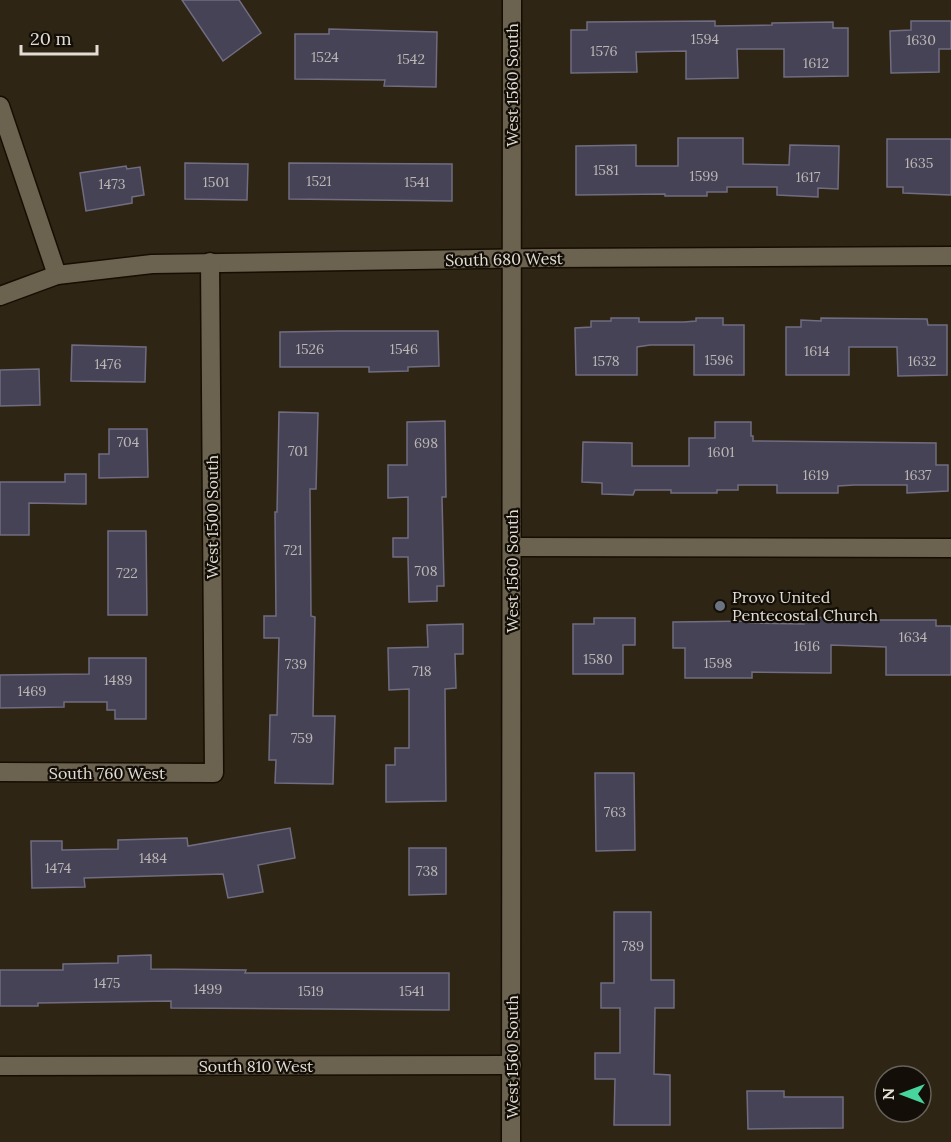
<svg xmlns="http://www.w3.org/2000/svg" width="951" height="1142" viewBox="0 0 951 1142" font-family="Lora,serif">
<rect width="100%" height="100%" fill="#2e2515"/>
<g fill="#454355" stroke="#706d81" stroke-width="1.5">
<polygon points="182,0 239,0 261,33 223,61"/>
<polygon points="715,21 715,26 772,25 772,23 833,22 833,28 848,28 848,76 784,77 784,49 737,49 738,78 686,79 686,51 636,52 637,72 571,73 571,30 587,30 587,22"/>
<polygon points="911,21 951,21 951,49 939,49 939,72 891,73 890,31 911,30"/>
<polygon points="329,29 437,32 436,87 384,86 385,80 295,79 295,34 329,34"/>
<polygon points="678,138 743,138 743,164 789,165 790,145 839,146 838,189 818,188 818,197 777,195 777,187 727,187 727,192 707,192 707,196 665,196 665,194 576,195 576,146 636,145 636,166 678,166"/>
<polygon points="887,139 951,139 951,195 903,193 903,187 887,187"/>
<polygon points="185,163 248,164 247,200 185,199"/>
<polygon points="289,163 452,164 452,201 289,199"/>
<polygon points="126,166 127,169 140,167 144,195 132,197 132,203 86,211 80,173"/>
<polygon points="611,318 639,318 639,322 684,322 696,321 696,318 723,318 723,325 744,325 744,375 694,375 694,345 650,345 637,347 637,375 576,375 575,328 591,327 591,321 611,321"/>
<polygon points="821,318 927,319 928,325 947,325 947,375 898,376 897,347 849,347 849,375 786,375 786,327 801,327 801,320 821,321"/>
<polygon points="340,331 438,331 439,366 408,367 408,371 369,372 369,367 280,367 280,332"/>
<polygon points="72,345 146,347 145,382 71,381"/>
<polygon points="39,369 40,405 0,406 0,370"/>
<polygon points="279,412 318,413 316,489 310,489 311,616 315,617 313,716 335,716 333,784 275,783 276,760 269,760 270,715 277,715 279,638 264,638 264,616 276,616 275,512 277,512"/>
<polygon points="445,421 446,497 442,497 444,586 437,586 437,601 409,602 408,557 393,557 393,538 408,538 408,497 388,498 388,465 407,465 407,422"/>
<polygon points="715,422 751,422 751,436 753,436 753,441 936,443 936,465 948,465 948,491 907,493 907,485 854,485 838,486 838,493 777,493 777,485 738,485 738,490 717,490 717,493 671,493 671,490 635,490 633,495 602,494 602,483 582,482 583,442 632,443 632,466 689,466 689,438 715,438"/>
<polygon points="109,429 147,429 148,477 99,478 99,454 109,454"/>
<polygon points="65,474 86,474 86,504 29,503 29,535 0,535 0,482 65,482"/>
<polygon points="108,531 146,531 147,615 108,615"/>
<polygon points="804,617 843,618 843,620 936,620 936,626 951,626 951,675 886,675 886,647 831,645 831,673 752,672 752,678 685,678 685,648 673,648 673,622 751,621 751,623 804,624"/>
<polygon points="594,618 635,618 635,645 623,645 623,674 573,674 573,624 594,624"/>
<polygon points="463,624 463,654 455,654 456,688 445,689 446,801 386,802 386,765 395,765 395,748 409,748 409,689 389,690 388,648 428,647 427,625"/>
<polygon points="89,658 146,658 146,719 115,719 115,710 107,710 107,702 64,702 64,707 0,708 0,675 89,674"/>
<polygon points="595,773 634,773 635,850 596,851"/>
<polygon points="290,828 295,858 258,865 263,892 228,898 223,874 84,878 85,887 32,888 31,841 62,841 62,850 118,849 118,840 187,838 188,846"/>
<polygon points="409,848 446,848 446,894 409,895"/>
<polygon points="614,912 651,912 651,980 674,980 674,1008 655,1008 654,1074 670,1075 670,1125 614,1125 615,1079 595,1079 595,1053 620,1053 620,1008 601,1008 601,983 614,983"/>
<polygon points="151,955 151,969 246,970 245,973 449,973 449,1010 171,1008 171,1001 38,1003 38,1006 0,1006 0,970 63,970 63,964 118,963 118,956"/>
<polygon points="747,1091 784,1091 784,1097 843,1097 843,1128 748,1129"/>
</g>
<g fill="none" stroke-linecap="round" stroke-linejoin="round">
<defs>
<g id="minor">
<polyline points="0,106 57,275"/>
<polyline points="0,296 57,275 152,264 543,258 951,256"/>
<polyline points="512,547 951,548"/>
<polyline points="0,772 214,773 210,262"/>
<polyline points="0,1066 512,1065"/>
<polyline points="511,1142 512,0"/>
</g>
</defs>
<use href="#minor" stroke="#160e02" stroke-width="21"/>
<use href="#minor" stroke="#6c6250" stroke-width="18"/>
</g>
<circle fill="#6b7280" stroke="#130f08" stroke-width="2" cx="720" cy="606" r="6"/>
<g text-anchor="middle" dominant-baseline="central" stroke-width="4.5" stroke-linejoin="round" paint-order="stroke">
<g font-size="14" fill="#bcb6b4">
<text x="705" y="39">1594</text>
<text x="921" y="40">1630</text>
<text x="604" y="51">1576</text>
<text x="325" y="57">1524</text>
<text x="411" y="59">1542</text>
<text x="816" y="63">1612</text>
<text x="919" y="163">1635</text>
<text x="606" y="170">1581</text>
<text x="704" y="176">1599</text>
<text x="808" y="177">1617</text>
<text x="319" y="181">1521</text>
<text x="216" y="182">1501</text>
<text x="417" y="182">1541</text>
<text x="112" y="184">1473</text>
<text x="310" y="349">1526</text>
<text x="404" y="349">1546</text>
<text x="817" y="351">1614</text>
<text x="719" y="360">1596</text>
<text x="606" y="361">1578</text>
<text x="922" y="361">1632</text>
<text x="108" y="364">1476</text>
<text x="128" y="442">704</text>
<text x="426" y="443">698</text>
<text x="298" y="451">701</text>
<text x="721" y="452">1601</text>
<text x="816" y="475">1619</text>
<text x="918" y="475">1637</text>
<text x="293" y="550">721</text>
<text x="426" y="571">708</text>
<text x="127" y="573">722</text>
<text x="913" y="637">1634</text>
<text x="807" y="646">1616</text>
<text x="598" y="659">1580</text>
<text x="718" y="663">1598</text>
<text x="296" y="664">739</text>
<text x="422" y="671">718</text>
<text x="118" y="680">1489</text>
<text x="32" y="691">1469</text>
<text x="302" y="738">759</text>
<text x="615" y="812">763</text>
<text x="153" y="858">1484</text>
<text x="58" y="868">1474</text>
<text x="427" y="871">738</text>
<text x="633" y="946">789</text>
<text x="107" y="983">1475</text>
<text x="208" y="989">1499</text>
<text x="311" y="991">1519</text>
<text x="412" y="991">1541</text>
</g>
<g font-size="16" fill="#e3ddd3" stroke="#130f08">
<text transform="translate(512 85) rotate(-90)">West 1560 South</text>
<text transform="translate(504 259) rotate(-1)">South 680 West</text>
<text transform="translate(212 517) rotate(-90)">West 1500 South</text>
<text transform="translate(512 571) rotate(-90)">West 1560 South</text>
<text x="107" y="773">South 760 West</text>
<text transform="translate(512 1057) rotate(-90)">West 1560 South</text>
<text x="256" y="1066">South 810 West</text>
</g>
<g font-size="16" fill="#e3ddd3" stroke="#130f08" text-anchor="start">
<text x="732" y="597">Provo United<tspan x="732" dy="18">Pentecostal Church</tspan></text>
</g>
</g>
<g transform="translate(903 1094) rotate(270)"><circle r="28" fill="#130f08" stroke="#666159" stroke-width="1.5"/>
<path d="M0-4.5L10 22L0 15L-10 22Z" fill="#48d49d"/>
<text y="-9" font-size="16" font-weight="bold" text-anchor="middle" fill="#e3ddd3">N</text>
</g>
<path d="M21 45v9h76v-9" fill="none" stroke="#e3ddd3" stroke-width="3"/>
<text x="30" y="45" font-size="18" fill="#e3ddd3" stroke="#130f08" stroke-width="4.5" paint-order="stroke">20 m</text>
</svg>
